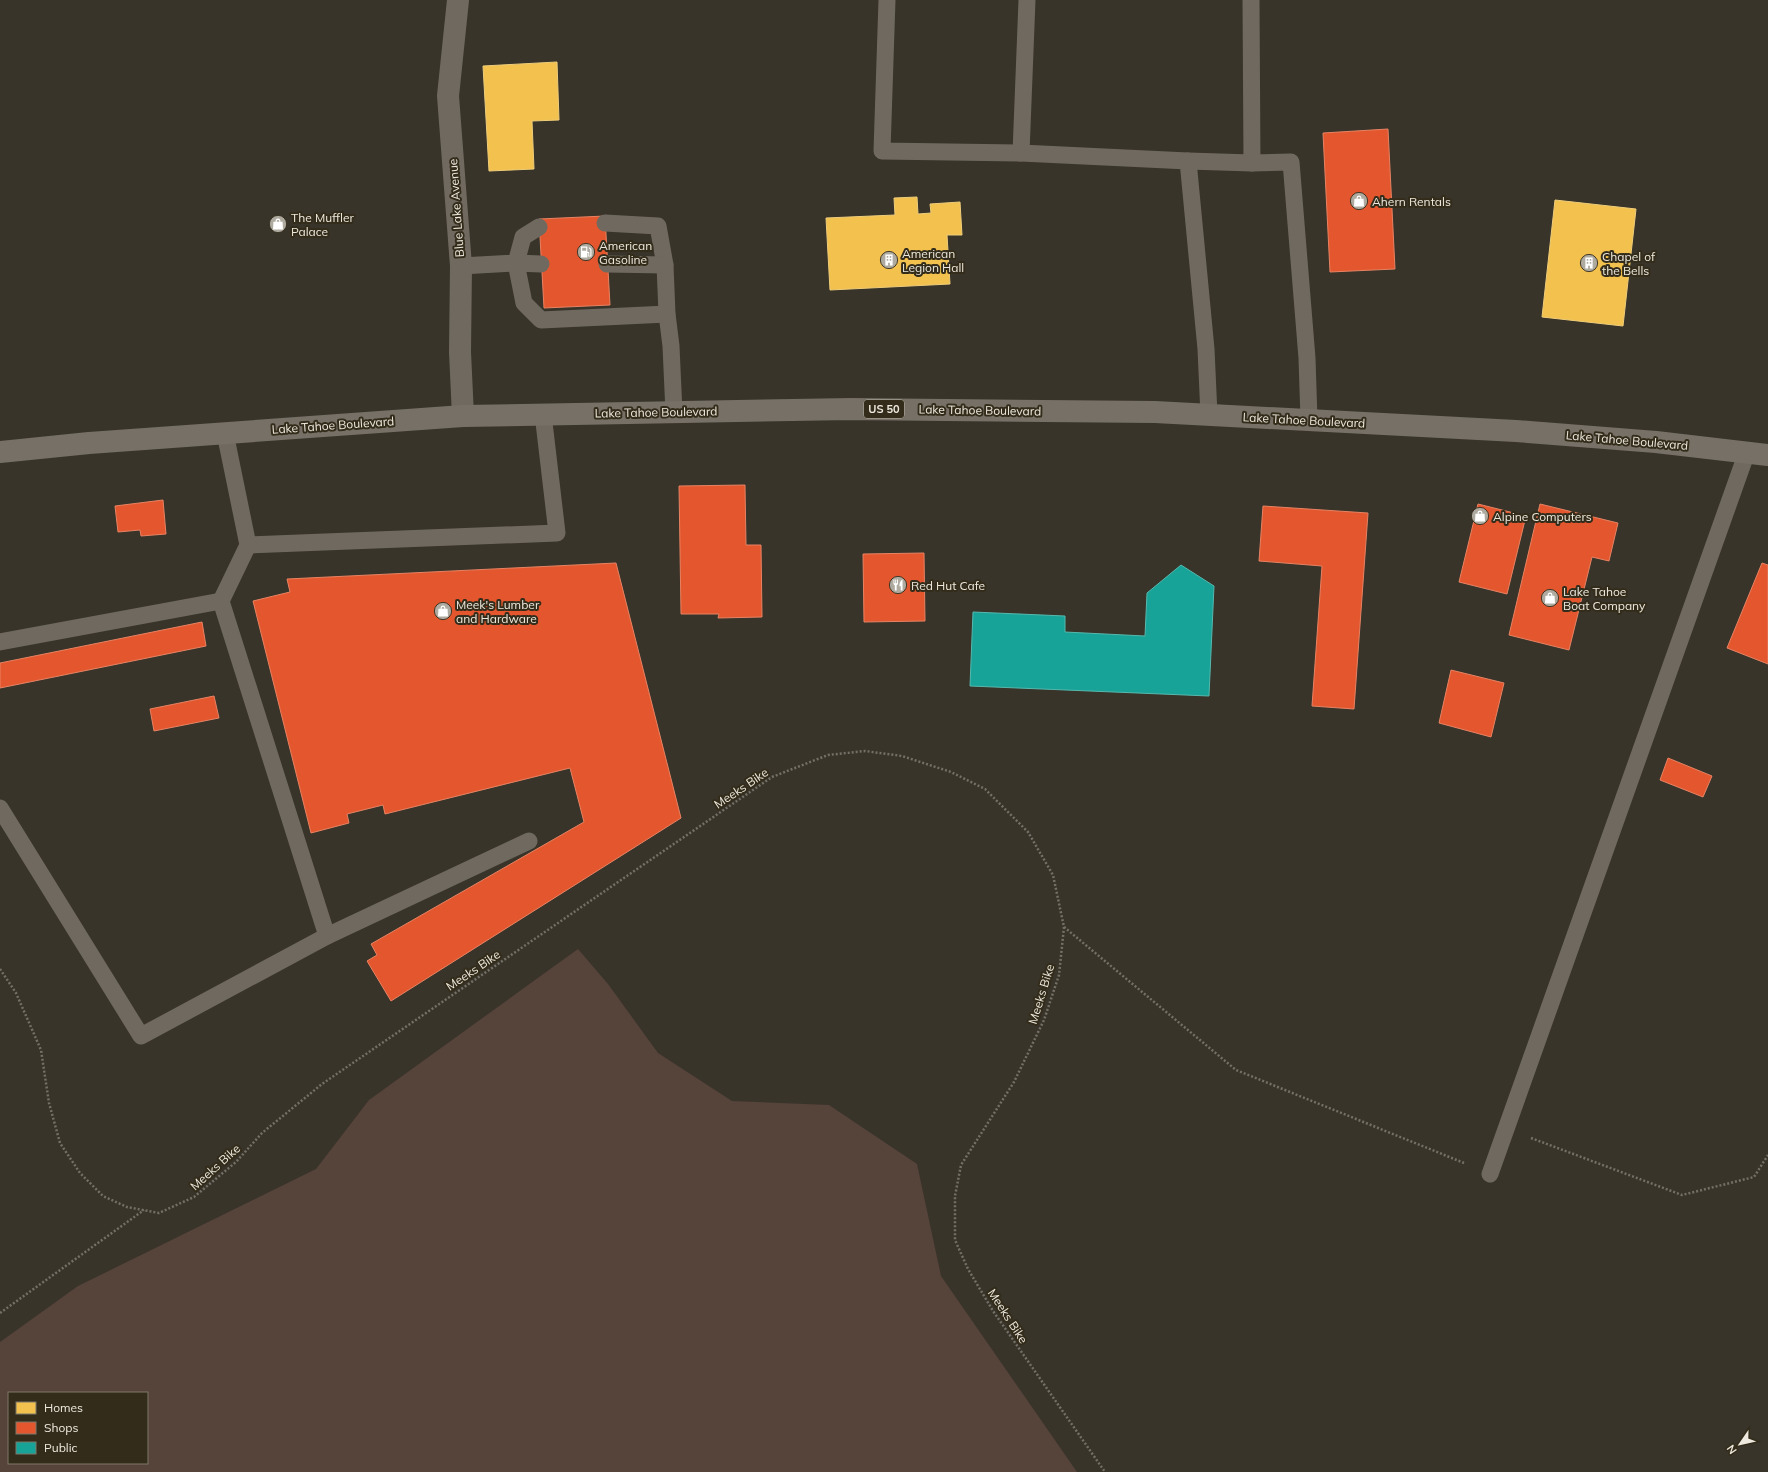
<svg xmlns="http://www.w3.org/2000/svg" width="1768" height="1472" viewBox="0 0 1768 1472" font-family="Mulish,sans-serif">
<rect width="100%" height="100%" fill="#38342a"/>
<path fill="#56433a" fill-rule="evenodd" d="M578 949 608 984 658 1053 732 1101 829 1105 917 1164 941 1276 1077 1472H0V1342L78 1286 316 1169 369 1100ZM9 1393H147V1463H9Z"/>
<g fill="#f2c14e" stroke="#f0cd79">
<polygon points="557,62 559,120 532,121 534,169 489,171 483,66"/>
<polygon points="917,197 918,214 931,213 930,204 960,202 962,235 947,235 950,284 830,290 826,218 895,215 894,198"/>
<polygon points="1555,200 1636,209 1623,326 1542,317"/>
</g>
<g fill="#e4572e" stroke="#e78363">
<polygon points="1388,129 1395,269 1330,272 1323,133"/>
<polygon points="605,216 610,305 544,308 539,219"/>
<polygon points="745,485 746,545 761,545 762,617 718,618 719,614 681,614 679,486"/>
<polygon points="163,500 166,534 141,536 140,530 118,532 115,506"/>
<polygon points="1478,504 1526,516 1507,594 1459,582"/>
<polygon points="1540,504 1618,523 1609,561 1592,557 1569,650 1509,635"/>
<polygon points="1263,506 1368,513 1354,709 1312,706 1322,566 1259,561"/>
<polygon points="924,553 925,621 864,622 863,554"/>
<polygon points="616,563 681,818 391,1001 367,961 377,955 371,944 584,822 570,768 385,814 383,805 347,814 349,823 311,833 253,601 290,592 287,579"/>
<polygon points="1762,563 1768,565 1768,664 1727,648"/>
<polygon points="202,622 206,646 0,688 0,663"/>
<polygon points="1451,670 1504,683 1491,737 1439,723"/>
<polygon points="214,696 219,718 154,731 150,709"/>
<polygon points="1668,758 1712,776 1703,797 1660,780"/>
</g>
<polygon fill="#17a398" stroke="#57b8ad" points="1181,565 1214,586 1209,696 970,686 973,612 1065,616 1065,632 1145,636 1147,593"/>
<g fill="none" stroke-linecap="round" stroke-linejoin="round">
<g stroke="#757067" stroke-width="2.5" stroke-dasharray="2 2" stroke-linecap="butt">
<polyline points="1064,927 1236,1070 1464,1163"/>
<polyline points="0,969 16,993 41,1050 49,1103 60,1143 80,1173 103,1196 127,1207 159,1213 194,1197 236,1162 262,1133 322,1084 772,777 828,755 865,751 902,756 951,772 985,789 1028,832 1053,875 1064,927 1059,975 1044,1020 1014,1082 961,1165 955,1196 955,1240 968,1269 993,1311 1105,1472"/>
<polyline points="1531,1138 1682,1195 1754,1177 1768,1155"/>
<polyline points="0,1313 144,1210"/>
</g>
<g stroke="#706960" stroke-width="17">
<polyline points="887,0 882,151 1021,153"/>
<polyline points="1027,0 1021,153 1188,161 1206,349 1209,415"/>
<polyline points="1188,161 1252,163 1251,0"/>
<polyline points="1252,163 1291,162 1307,358 1309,420"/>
<polyline points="605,223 658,226 665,265 667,314 671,346 674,413"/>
<polyline points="541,264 516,263 524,303 541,320 667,314"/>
<polyline points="607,264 665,265"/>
<polyline points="461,266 516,263 523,237 539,227"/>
<polyline points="225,433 248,545 557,533 543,414"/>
<polyline points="0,642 221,601"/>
<polyline points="0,808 141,1036 327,936 221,601 248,545"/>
<polyline points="327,936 529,841"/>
<polyline points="1490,1174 1747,452"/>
</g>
<polyline stroke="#706960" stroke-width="22" points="458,0 448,96 461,266 460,352 463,416"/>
<polyline stroke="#767067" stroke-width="22" points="0,452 89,443 463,416 851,409 1155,412 1516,431 1656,442 1768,455"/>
</g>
<defs>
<symbol id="shop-disc" viewBox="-11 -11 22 22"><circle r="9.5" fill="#aeaa9f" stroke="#332c1a"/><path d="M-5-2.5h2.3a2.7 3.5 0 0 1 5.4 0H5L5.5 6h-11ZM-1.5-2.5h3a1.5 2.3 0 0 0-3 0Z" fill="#fff"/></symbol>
<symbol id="fuel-disc" viewBox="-11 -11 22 22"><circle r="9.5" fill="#aeaa9f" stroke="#332c1a"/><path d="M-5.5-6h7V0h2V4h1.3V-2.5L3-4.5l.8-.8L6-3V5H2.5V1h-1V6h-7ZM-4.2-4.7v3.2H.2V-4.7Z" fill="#fff"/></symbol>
<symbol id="building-disc" viewBox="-11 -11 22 22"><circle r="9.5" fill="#aeaa9f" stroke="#332c1a"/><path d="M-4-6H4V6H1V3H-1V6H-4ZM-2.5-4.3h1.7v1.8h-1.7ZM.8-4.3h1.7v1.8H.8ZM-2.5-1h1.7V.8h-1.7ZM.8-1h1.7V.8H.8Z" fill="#fff"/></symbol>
<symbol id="restaurant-disc" viewBox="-11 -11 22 22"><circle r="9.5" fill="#aeaa9f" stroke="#332c1a"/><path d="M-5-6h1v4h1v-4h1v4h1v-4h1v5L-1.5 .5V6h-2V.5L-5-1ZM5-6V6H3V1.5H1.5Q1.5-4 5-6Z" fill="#fff"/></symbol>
</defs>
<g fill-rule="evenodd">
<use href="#shop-disc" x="1349" y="191" width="20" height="20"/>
<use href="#shop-disc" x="268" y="214" width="20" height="20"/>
<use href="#fuel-disc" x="576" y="242" width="20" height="20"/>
<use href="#building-disc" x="879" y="250" width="20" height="20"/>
<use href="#building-disc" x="1579" y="253" width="20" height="20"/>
<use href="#shop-disc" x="1470" y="506" width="20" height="20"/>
<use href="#restaurant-disc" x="888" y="575" width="20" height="20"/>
<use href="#shop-disc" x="1540" y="588" width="20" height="20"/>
<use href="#shop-disc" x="433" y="601" width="20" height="20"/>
</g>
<g text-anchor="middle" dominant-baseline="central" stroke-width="4" stroke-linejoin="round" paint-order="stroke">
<rect fill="#332c1a" stroke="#b5b0a3" stroke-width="1" x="864" y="400" width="40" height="18" rx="3"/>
<g font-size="11" font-weight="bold" fill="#ede9de">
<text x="884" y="409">US 50</text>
</g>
<g font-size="12" fill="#ede9de" stroke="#332c1a" text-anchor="start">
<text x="1372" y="201">Ahern Rentals</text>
<text x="291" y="217">The Muffler<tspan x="291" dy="14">Palace</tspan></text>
<text x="599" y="245">American<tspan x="599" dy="14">Gasoline</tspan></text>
<text x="902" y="253">American<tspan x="902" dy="14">Legion Hall</tspan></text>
<text x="1602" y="256">Chapel of<tspan x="1602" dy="14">the Bells</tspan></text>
<text x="1493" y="516">Alpine Computers</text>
<text x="911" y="585">Red Hut Cafe</text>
<text x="1563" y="591">Lake Tahoe<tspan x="1563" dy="14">Boat Company</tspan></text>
<text x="456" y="604">Meek's Lumber<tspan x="456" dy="14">and Hardware</tspan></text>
</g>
<g font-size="12" fill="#ede9de" stroke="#332c1a">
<text transform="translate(456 208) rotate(-94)">Blue Lake Avenue</text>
<text transform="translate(980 410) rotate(1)">Lake Tahoe Boulevard</text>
<text transform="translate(656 412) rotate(-1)">Lake Tahoe Boulevard</text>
<text transform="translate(1304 420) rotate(3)">Lake Tahoe Boulevard</text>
<text transform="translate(333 425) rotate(-4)">Lake Tahoe Boulevard</text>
<text transform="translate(1627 440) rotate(5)">Lake Tahoe Boulevard</text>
<text transform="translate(741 788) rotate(-34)">Meeks Bike</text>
<text transform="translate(473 970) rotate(-34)">Meeks Bike</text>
<text transform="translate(1041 994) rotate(-73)">Meeks Bike</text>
<text transform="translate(215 1167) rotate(-42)">Meeks Bike</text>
<text transform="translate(1008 1316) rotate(57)">Meeks Bike</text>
</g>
</g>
<rect x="8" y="1392" width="140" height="72" fill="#332c1a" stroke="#7d7868"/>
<rect x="16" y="1402" width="20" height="12" fill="#f2c14e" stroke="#7d7868"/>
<text x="44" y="1412" font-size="12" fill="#ede9de">Homes</text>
<rect x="16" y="1422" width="20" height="12" fill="#e4572e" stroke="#7d7868"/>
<text x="44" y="1432" font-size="12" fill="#ede9de">Shops</text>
<rect x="16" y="1442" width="20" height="12" fill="#17a398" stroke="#7d7868"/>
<text x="44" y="1452" font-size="12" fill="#ede9de">Public</text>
<g transform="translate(1740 1444) rotate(236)" stroke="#332c1a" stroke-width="3" paint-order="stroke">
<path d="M0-3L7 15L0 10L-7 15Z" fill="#ede9de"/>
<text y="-6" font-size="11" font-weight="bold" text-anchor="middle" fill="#ede9de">N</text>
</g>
</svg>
